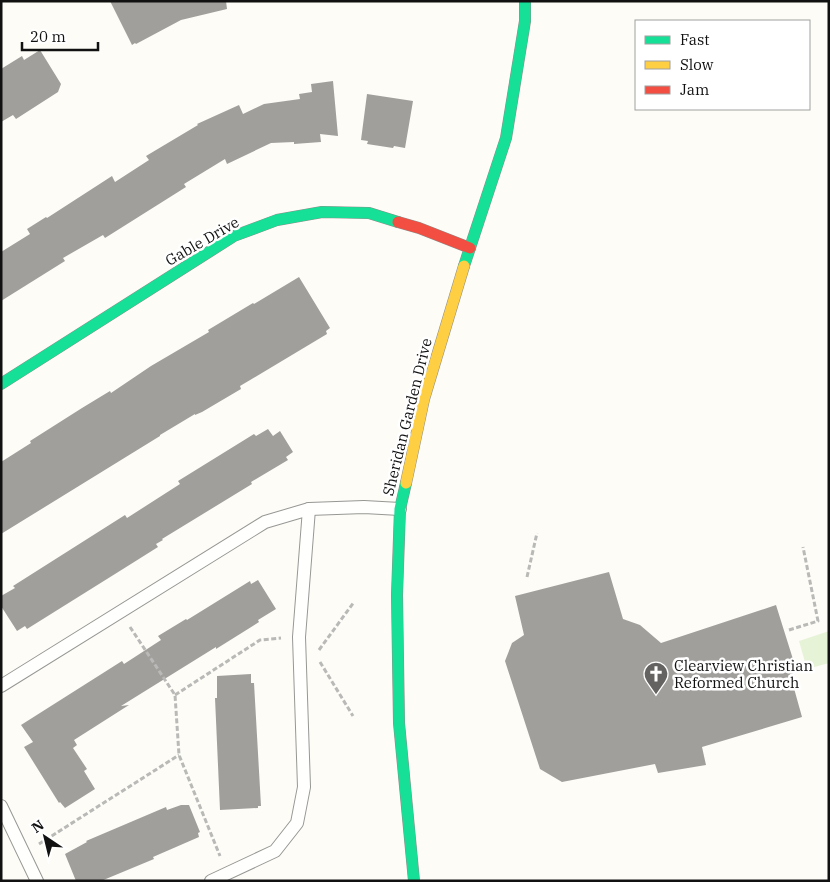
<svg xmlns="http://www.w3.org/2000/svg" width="830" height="882" viewBox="0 0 830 882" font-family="'IBM Plex Serif',serif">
<rect width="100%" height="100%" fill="#fdfcf7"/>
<polygon fill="#e7f3d7" points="829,631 829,663 807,669 799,641"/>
<g fill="#a19f9c">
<polygon points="110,1 226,1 227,9 181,20 136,44 135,43 132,45"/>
<polygon points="40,50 61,84 58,92 16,119 13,115 1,122 1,69 22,56 24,60"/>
<polygon points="333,81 338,136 320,134 321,142 294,144 294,142 271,143 227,164 225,159 184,184 186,187 105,238 103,235 63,258 65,261 1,301 1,252 30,234 27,229 46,217 47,218 112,176 115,182 149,160 146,156 198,125 197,124 239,105 243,114 264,104 300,99 299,94 312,92 311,84"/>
<polygon points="367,94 413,101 405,148 394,146 393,148 367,144 368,141 361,140"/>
<polygon points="299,277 330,328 326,331 327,334 240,386 241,389 202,412 195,415 195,414 160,435 160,436 1,534 1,462 31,443 30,441 82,408 110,391 111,393 151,366 209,332 208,330 253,303 254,304"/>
<polygon points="268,429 273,436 280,431 293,452 286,457 288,460 251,482 252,484 162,539 163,540 156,544 158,547 123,569 27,629 25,626 17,631 1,606 1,596 15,588 13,586 125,515 127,518 180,484 178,481 254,434 256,436"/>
<polygon points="609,572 623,619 640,625 661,643 776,605 797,672 790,674 802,717 702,747 706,765 658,773 655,764 562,782 540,769 505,661 512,643 524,635 515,596"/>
<polygon points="258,580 276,609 258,620 259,622 216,649 216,647 121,706 129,705 74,740 77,745 73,748 87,769 84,771 95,789 65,808 60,802 59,803 24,747 33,742 21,725 122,661 124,664 161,640 158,636 186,619 187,620 250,581 251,584"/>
<polygon points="251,674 251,683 254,683 261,806 258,806 258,808 220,810 215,698 217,698 217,676"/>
<polygon points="181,805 189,805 200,832 198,833 199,837 153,857 154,859 101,881 76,881 65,854 87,842 86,841 166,807 167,810"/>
</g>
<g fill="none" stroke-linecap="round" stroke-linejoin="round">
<defs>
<g id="lane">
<polyline points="309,509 364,507 400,509"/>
<polyline points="1,686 265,522 309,509 299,637 304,787 297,823 275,851 211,881"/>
<polyline points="1,806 37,881"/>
</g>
<g id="fast">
<polyline points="464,266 506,138 525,21 525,1"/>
<polyline points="1,384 234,236 277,220 322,212 369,213 398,222"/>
<polyline points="406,483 400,509 397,595 399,723 414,881"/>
</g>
<polyline id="slow" points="406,483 424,399 464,266"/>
<polyline id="jam" points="398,222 419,228 470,248"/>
</defs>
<use href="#lane" stroke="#979795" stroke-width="14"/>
<use href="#fast" stroke="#8e8d8b" stroke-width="12"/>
<use href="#slow" stroke="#8e8d8b" stroke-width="12"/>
<use href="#jam" stroke="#8e8d8b" stroke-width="12"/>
<g stroke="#b9b9b8" stroke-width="3" stroke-dasharray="5 2.5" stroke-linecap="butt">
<polyline points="527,577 537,533"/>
<polyline points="130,627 175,695 179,755 220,856"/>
<polyline points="789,630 818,621 803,547"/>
<polyline points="319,650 354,602"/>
<polyline points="320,662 353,716"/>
<polyline points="175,695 260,640 281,638"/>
<polyline points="39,844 179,755"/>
</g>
<use href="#lane" stroke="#fffffe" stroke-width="12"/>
<use href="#fast" stroke="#16e098" stroke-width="11"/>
<use href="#slow" stroke="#ffcf43" stroke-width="11"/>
<use href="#jam" stroke="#f24e42" stroke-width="11"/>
</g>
<defs>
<symbol id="church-pin" viewBox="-11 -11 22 30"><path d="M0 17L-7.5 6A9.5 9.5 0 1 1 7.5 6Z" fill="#646362" stroke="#fff"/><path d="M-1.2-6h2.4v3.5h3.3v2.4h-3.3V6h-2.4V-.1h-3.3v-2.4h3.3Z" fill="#fff"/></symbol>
</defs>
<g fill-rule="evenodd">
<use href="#church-pin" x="642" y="660" width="28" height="38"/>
</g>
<g text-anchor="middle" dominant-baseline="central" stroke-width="5" stroke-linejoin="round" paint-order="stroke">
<g font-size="15" fill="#111" stroke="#fff">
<text transform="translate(202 241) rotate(-30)">Gable Drive</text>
<text transform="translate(407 417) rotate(-76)">Sheridan Garden Drive</text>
</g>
<g font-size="15" fill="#111" stroke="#fff" text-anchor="start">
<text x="674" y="665">Clearview Christian<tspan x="674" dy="17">Reformed Church</tspan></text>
</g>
</g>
<rect width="830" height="882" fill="none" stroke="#111111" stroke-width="5"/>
<rect x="635" y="20" width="175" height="90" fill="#ffffff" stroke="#a0a0a0"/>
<rect x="645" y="36" width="25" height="8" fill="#16e098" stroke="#a0a0a0"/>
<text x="680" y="45" font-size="15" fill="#111111">Fast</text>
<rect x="645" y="61" width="25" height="8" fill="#ffcf43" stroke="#a0a0a0"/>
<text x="680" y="70" font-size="15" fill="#111111">Slow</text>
<rect x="645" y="86" width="25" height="8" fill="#f24e42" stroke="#a0a0a0"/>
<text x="680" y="95" font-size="15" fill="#111111">Jam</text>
<g transform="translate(45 837) rotate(325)" stroke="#ffffff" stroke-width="4" paint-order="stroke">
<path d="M0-4L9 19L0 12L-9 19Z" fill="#111111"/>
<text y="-8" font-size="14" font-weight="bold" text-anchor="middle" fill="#111111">N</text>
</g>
<path d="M22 42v8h76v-8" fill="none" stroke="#111111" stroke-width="2.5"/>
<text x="30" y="42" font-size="15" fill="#111111" stroke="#ffffff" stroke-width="4" paint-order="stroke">20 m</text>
</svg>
